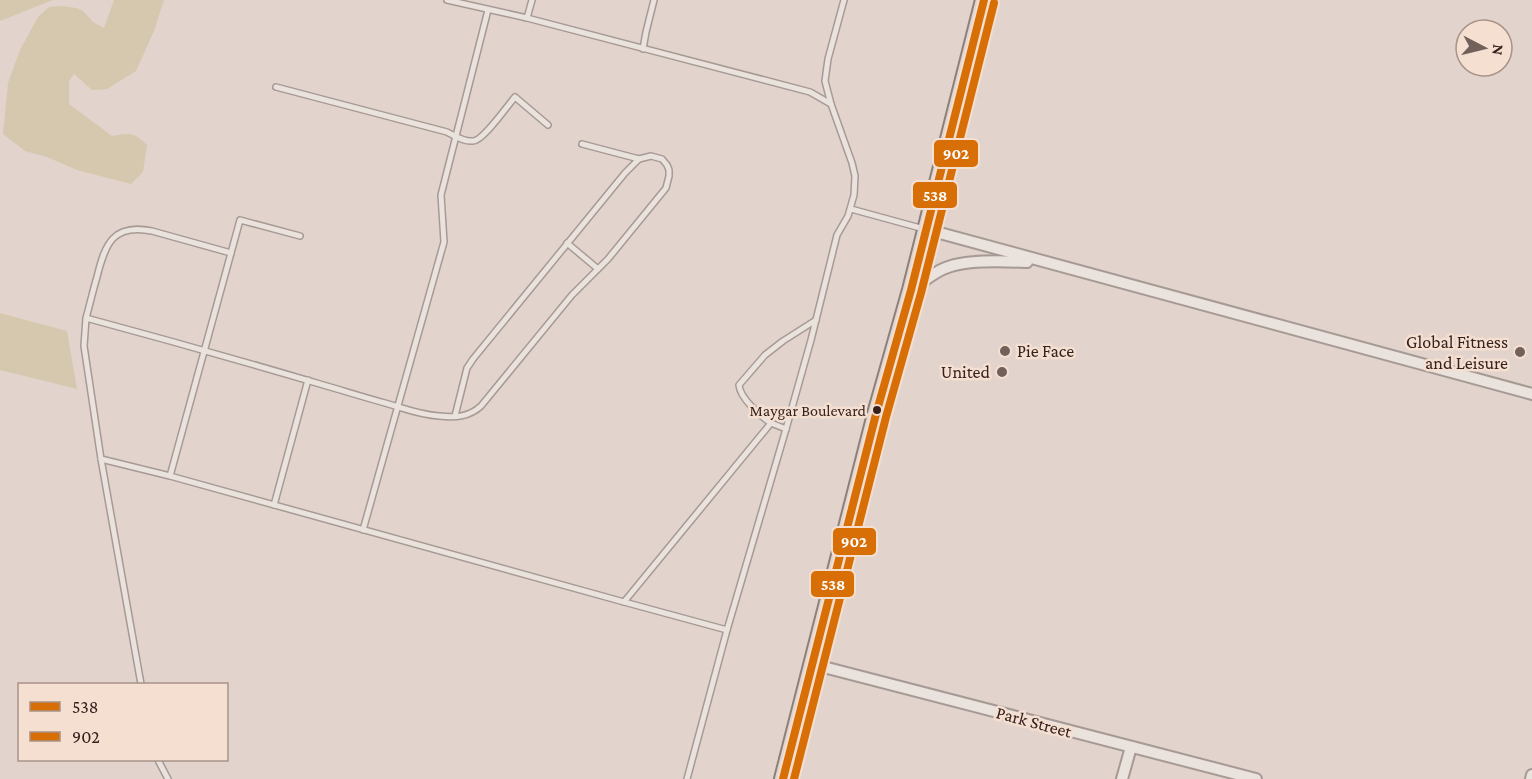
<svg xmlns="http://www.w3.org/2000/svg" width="1532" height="779" viewBox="0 0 1532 779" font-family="'Crimson Pro',serif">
<rect width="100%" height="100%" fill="#e2d4cc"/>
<g fill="#d5c8ae">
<polygon points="0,0 53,0 0,21"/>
<path d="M114 0H164L154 31 136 71 107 89 92 90 74 74 69 81V104L112 136C129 133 134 132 147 145L143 172 131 184 77 170 47 157 25 151 3 134 8 83 20 50 38 17 49 7 62 6 76 8 83 11 93 22 104 28Z"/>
<polygon points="0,313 67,331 77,389 0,370"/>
</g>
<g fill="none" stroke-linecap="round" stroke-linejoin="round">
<defs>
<g id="lane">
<polyline points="447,0 527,18 810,92 831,104"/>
<polyline points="527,18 532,0"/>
<polyline points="643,49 646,32 654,0"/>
<path d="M276 87 447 132C455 136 464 142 473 141 483 141 507 106 515 97L548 125"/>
<polyline points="851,209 924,229"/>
<polyline points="567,243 598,269"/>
<polyline points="231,253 240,220 300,236"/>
<path d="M86 318 84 346 101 459 170 476 231 253 152 231C113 223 105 244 97 277 93 290 90 304 86 318 164 339 242 361 320 384 341 390 363 397 385 403 403 408 420 415 439 416 455 418 469 417 481 406L572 295 608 259 666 188 669 176V170L667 165 662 159 651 156 639 159 582 144"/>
<polyline points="455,416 467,368 473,359 625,173 639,159"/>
<path d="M771 423C760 416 740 398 739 385L765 355 783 341 816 320"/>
<polyline points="101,459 141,684"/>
<polyline points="170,476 624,602 771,423 786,429 811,340 837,235 848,216 854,195 855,176 852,163 831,104 825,81 828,59 844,0"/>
<polyline points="274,505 308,380"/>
<polyline points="363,530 444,242 441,195 488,10"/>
<polyline points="624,602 727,630 786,429"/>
<polyline points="158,760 168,779"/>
<polyline points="687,779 727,630"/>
</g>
<g id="street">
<polyline points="925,229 1532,394"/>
<path d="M911 289C922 283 932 274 943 269 963 259 1004 261 1027 262"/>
<polyline points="812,664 1256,779"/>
<polyline points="1122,779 1131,747"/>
<polyline points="1531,779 1532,775"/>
</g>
<polyline id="primary" points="783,779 876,414 911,290 984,0"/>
</defs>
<use href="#lane" stroke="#a79a95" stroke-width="8"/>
<use href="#street" stroke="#a79a95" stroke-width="14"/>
<use href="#primary" stroke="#8d807c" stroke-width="20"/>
<use href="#lane" stroke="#eae2dd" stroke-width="5"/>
<use href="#street" stroke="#eae2dd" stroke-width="10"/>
<use href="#primary" stroke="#e2d6cf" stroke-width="16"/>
<defs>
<polyline id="bus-1" points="783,779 876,414 911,290 984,0"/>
<polyline id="bus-2" points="794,779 886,417 921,293 994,3"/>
</defs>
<use href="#bus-1" stroke="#f4dfd1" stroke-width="12"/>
<use href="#bus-2" stroke="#f4dfd1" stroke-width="12"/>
<use href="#bus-1" stroke="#d76f06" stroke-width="8"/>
<use href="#bus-2" stroke="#d76f06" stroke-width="8"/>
</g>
<g fill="#72605b" stroke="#f4dfd1" stroke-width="2">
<circle cx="1005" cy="351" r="6"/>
<circle cx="1520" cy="352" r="6"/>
<circle cx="1002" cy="372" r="6"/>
</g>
<circle fill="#36211e" stroke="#f4dfd1" stroke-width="2" cx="877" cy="410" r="5"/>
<g text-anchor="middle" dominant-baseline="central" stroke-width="5" stroke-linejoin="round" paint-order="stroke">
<g font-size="16" fill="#36211e" stroke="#f4dfd1" text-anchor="end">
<text x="866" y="410">Maygar Boulevard</text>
</g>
<g font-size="18" fill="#36211e" stroke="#f4dfd1" text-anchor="end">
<text x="1508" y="342">Global Fitness<tspan x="1508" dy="21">and Leisure</tspan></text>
<text x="1017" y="351" text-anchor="start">Pie Face</text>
<text x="990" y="372">United</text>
</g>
<g font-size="18" fill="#36211e" stroke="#f4dfd1">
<text transform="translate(1034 722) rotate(15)">Park Street</text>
</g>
</g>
<g stroke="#f4dfd1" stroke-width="2">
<rect x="933" y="139" width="46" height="29" rx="6" fill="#d76f06"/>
<rect x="912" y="181" width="46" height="28" rx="6" fill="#d76f06"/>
<rect x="832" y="527" width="45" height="29" rx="6" fill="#d76f06"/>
<rect x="810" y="570" width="45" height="28" rx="6" fill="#d76f06"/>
</g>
<g font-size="16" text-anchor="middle" font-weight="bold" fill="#fff">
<text x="956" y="159">902</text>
<text x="935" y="201">538</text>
<text x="854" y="547">902</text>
<text x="833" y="590">538</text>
</g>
<rect x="18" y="683" width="210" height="78" fill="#f4dfd1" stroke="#a89389" stroke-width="1.5"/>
<rect x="30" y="702" width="30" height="9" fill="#d76f06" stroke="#a89389" stroke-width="1.5"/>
<text x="72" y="713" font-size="18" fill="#36211e">538</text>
<rect x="30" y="732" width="30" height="9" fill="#d76f06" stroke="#a89389" stroke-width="1.5"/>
<text x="72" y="743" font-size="18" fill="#36211e">902</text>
<g transform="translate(1484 48) rotate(97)"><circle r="28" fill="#f4dfd1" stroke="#a89389" stroke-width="1.5"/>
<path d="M0-4.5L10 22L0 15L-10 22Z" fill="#72605b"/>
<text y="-9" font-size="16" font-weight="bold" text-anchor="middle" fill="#36211e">N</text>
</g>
</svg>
